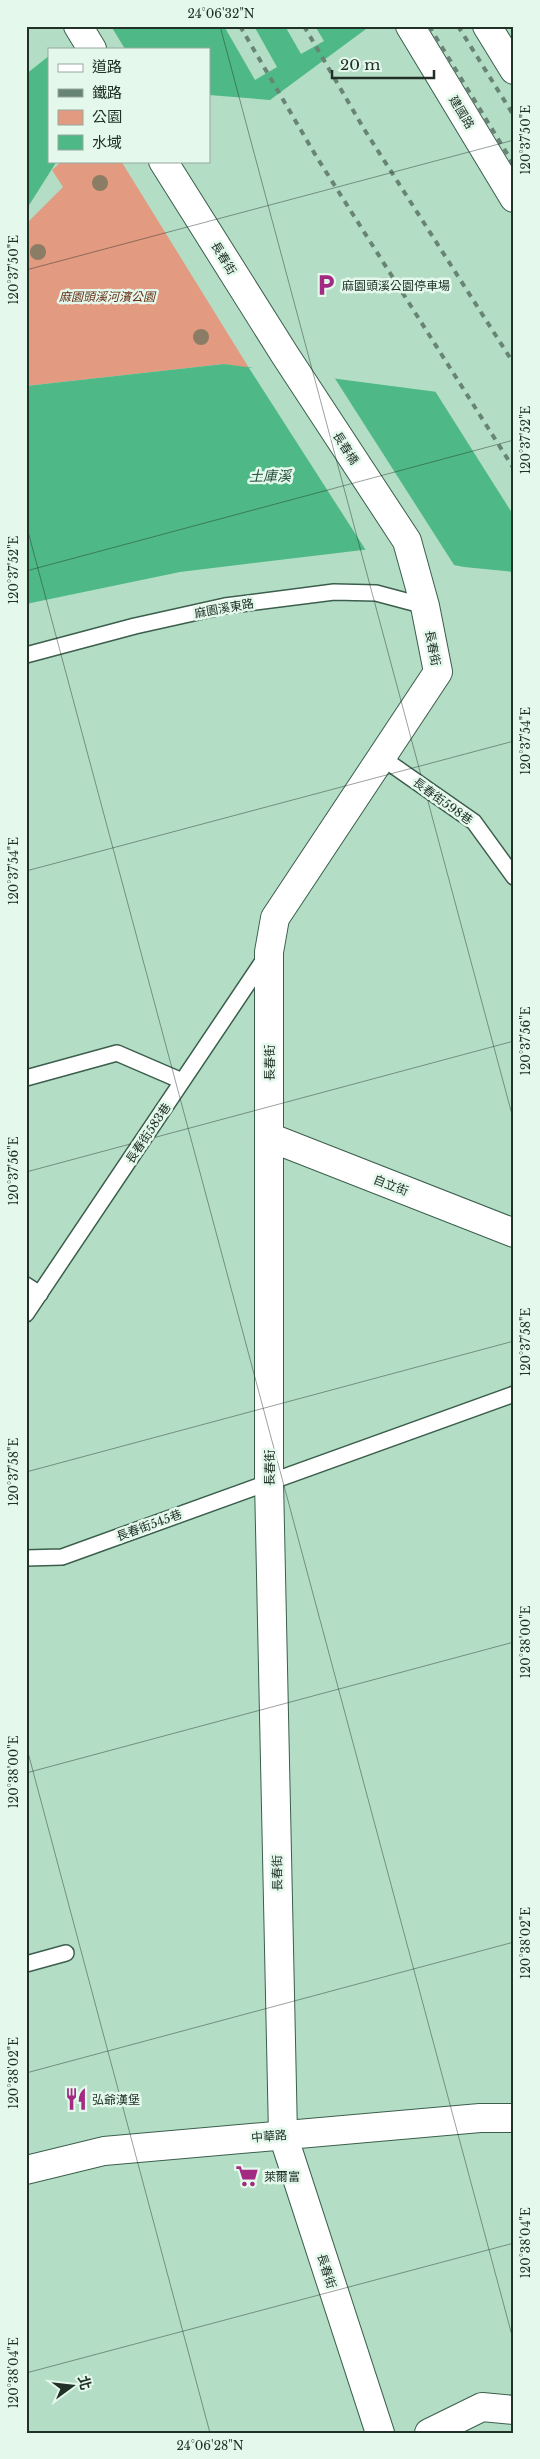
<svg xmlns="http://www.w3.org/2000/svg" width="540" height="2459" viewBox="0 0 540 2459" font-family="'Libre Baskerville','Noto Sans TC',serif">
<rect width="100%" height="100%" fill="#b4ddc6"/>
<polygon fill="#e29a80" points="62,161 121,161 249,368 224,364 26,386 26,224 63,187 52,170"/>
<g fill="#4eb987">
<polygon points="87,26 370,26 270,100 209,95 209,49 58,49"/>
<polygon points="49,56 49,161 57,161 26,210 26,74"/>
<polygon points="224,364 514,402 514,572 464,567 371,549 180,572 26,604 26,386"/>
</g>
<g fill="#b4ddc6">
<polygon points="82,26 111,26 125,49 56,49"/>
<polygon points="224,26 254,26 277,67 255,80"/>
<polygon points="285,26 315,26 324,41 301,54"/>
<polygon points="263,367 334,377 456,568 367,552 249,368"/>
<polygon points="435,391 514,400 514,516"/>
</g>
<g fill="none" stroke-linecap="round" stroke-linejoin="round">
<defs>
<g id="service">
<polyline points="26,655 135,626 225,606 334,592 376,593 425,606"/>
<polyline points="381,757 474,822 514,877"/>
<polyline points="26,1078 117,1053 182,1081"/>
<polyline points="26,1285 40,1294"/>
<polyline points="26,1314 267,955"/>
<polyline points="26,1558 62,1557 514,1394"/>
<polyline points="26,1964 66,1953"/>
</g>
<g id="minor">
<polyline points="78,26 92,49"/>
<polyline points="163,161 285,355 407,541 425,606 438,672 275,918 269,952 269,1481 283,2135 380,2433"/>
<polyline points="269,1137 514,1233"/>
<polyline points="26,2170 104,2151 480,2118 514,2118"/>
<polyline points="429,2433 482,2407 514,2410"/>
</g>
<g id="secondary">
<polyline points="410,26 514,198"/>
<polyline points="487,26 514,70"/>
</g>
</defs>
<use href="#service" stroke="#3b5f4c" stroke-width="18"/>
<use href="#minor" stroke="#3b5f4c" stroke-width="30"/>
<use href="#secondary" stroke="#3b5f4c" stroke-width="30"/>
<use href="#service" stroke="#fff" stroke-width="15"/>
<use href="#minor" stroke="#fff" stroke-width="28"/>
<use href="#secondary" stroke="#fff" stroke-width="28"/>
<g stroke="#688474" stroke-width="4" stroke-dasharray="6 6" stroke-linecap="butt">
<polyline points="240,26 316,156 514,469"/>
<polyline points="304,26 364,129 514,364"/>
<polyline points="429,26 514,165"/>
<polyline points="458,26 514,116"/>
</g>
</g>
<g fill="#8a7c65">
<circle cx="100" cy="183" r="8"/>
<circle cx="38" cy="252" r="8"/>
<circle cx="201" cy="337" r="8"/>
</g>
<path fill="none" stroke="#213128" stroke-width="1" stroke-opacity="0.45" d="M220 26 514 1122M26 270 514 140M26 524 514 2343M26 571 514 440M26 871 514 741M26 1172 514 1041M26 1472 514 1341M26 1745 210 2433M26 1773 514 1642M26 2073 514 1942M26 2373 514 2243"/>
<defs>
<symbol id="parking-bare" viewBox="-9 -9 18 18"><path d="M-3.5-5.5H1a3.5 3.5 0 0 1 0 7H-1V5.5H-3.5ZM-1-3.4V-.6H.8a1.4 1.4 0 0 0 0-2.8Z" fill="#a22a82" stroke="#e4f8ec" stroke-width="2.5" paint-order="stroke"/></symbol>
<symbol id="restaurant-bare" viewBox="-9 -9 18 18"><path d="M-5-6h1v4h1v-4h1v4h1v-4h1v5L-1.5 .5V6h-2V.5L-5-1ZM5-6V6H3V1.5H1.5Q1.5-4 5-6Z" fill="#a22a82" stroke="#e4f8ec" stroke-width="2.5" paint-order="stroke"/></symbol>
<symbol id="supermarket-bare" viewBox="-9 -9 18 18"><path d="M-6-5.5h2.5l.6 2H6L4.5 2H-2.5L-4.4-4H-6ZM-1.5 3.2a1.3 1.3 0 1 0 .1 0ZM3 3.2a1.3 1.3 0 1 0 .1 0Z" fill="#a22a82" stroke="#e4f8ec" stroke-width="2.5" paint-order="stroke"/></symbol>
</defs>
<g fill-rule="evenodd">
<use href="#parking-bare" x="310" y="269" width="32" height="32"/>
<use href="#restaurant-bare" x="60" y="2083" width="32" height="32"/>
<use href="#supermarket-bare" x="231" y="2160" width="32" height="32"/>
</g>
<g text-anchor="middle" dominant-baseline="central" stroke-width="5" stroke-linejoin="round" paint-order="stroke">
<g font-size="12" fill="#213128" stroke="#e4f8ec">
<text transform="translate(462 112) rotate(59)">建國路</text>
<text transform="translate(224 258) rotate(58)">長春街</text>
<text transform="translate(346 448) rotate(57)">長春橋</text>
<text transform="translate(224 608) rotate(-10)">麻園溪東路</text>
<text transform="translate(433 648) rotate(79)">長春街</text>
<text transform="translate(443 801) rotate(36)">長春街598巷</text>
<text transform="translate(269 1063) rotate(-90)">長春街</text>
<text transform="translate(148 1133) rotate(-56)">長春街583巷</text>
<text transform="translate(391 1185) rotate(21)">自立街</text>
<text transform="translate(269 1468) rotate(-90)">長春街</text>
<text transform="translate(149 1525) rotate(-20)">長春街545巷</text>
<text transform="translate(277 1873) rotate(-91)">長春街</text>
<text transform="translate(269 2136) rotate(-5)">中華路</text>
<text transform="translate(327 2271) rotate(72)">長春街</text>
</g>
<g font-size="12" fill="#213128" stroke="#e4f8ec" text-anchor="start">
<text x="342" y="285">麻園頭溪公園停車場</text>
<text x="92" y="2099">弘爺漢堡</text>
<text x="264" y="2176">萊爾富</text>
</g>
<g font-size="12" font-style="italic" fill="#672c15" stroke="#e4f8ec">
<text x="107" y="296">麻園頭溪河濱公園</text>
</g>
<g font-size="14" font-style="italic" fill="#1f4b36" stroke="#e4f8ec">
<text transform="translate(270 476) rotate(-1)">土庫溪</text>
</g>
</g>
<rect width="540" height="2459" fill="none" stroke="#e4f8ec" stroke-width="55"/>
<rect x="48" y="48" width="162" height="115" fill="#e4f8ec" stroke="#96a89e"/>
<rect x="58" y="64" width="25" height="8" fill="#ffffff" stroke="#96a89e"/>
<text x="92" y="72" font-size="15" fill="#213128">道路</text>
<rect x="58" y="89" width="25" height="8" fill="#688474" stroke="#96a89e"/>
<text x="92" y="98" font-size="15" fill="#213128">鐵路</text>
<rect x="58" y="110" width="25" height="15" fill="#e29a80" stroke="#96a89e"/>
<text x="92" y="122" font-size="15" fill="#213128">公園</text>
<rect x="58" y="135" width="25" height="15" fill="#4eb987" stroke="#96a89e"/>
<text x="92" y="148" font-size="15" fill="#213128">水域</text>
<g transform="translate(72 2386) rotate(75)" stroke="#e4f8ec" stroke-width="4" paint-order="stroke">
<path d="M0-4L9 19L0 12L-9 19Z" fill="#213128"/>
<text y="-8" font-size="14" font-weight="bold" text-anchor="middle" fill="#213128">北</text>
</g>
<path d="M332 70v8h102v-8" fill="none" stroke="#213128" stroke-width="2.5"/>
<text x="340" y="70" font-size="15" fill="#213128" stroke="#e4f8ec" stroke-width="4" paint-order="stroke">20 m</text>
<rect x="28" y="28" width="484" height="2404" fill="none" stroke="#213128" stroke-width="2"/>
<g font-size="12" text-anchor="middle" fill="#213128">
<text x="221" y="18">24°06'32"N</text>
<text transform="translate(526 140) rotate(-90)" y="4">120°37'50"E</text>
<text transform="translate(14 270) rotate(-90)" y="4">120°37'50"E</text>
<text transform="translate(526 440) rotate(-90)" y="4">120°37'52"E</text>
<text transform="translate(14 570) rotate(-90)" y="4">120°37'52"E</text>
<text transform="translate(526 741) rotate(-90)" y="4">120°37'54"E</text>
<text transform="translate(14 871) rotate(-90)" y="4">120°37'54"E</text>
<text transform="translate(526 1041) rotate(-90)" y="4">120°37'56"E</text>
<text transform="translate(14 1171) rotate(-90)" y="4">120°37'56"E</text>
<text transform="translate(526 1342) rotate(-90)" y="4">120°37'58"E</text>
<text transform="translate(14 1472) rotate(-90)" y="4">120°37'58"E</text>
<text transform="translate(526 1642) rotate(-90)" y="4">120°38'00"E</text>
<text transform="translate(14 1772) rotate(-90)" y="4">120°38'00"E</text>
<text transform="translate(526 1943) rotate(-90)" y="4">120°38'02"E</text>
<text transform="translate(14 2073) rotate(-90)" y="4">120°38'02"E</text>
<text transform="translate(526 2243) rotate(-90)" y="4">120°38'04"E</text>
<text transform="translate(14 2373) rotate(-90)" y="4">120°38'04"E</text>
<text x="210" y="2450">24°06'28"N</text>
</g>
</svg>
